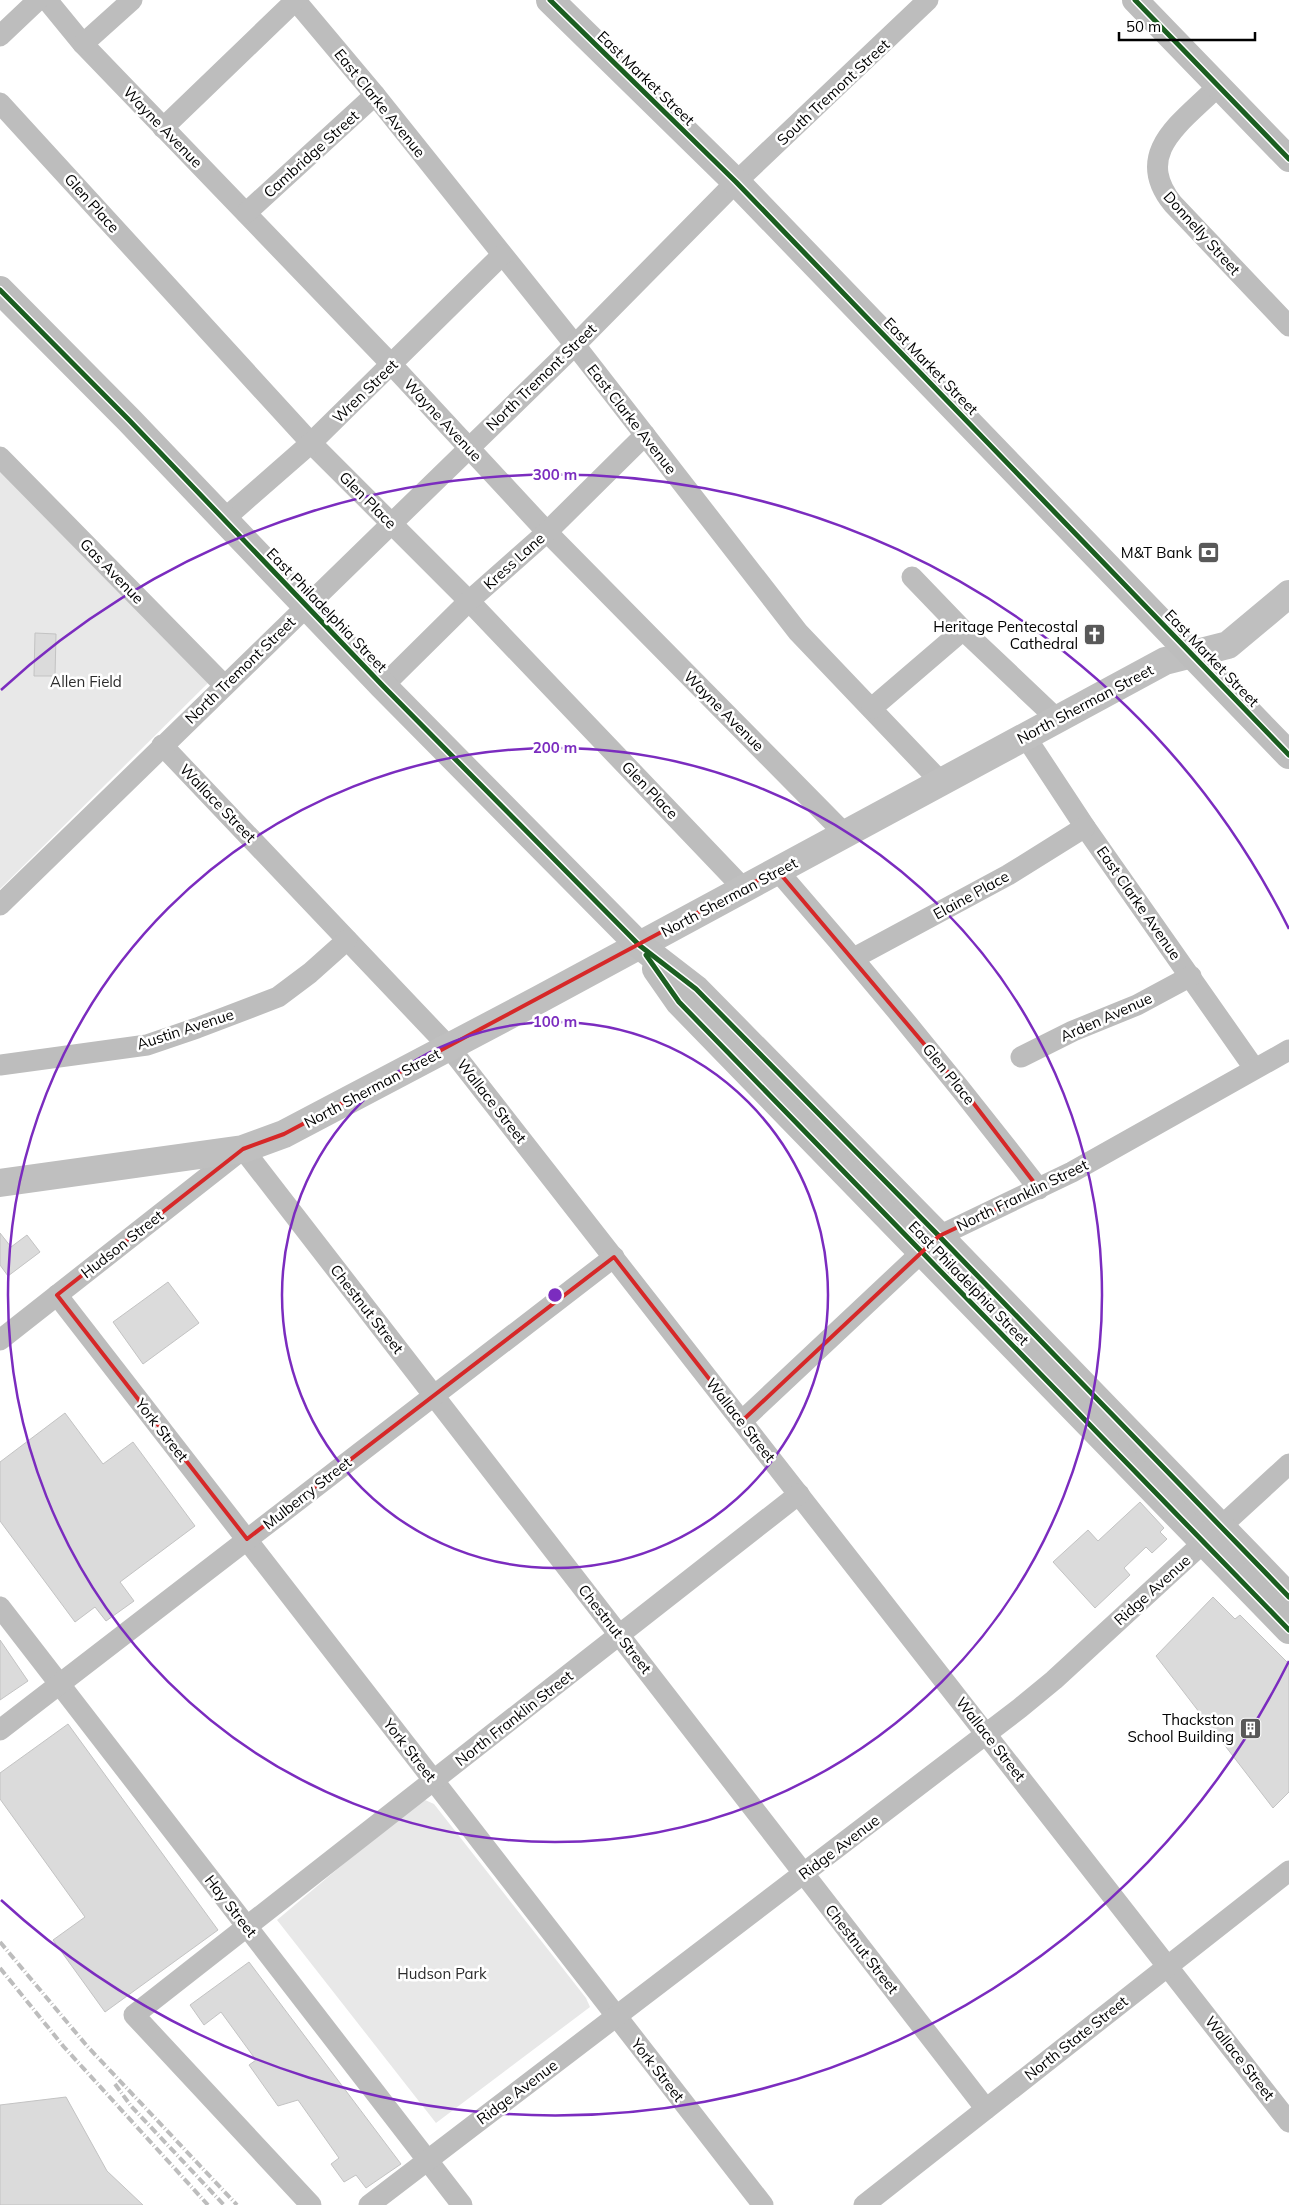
<svg xmlns="http://www.w3.org/2000/svg" width="1289" height="2205" viewBox="0 0 1289 2205" font-family="Mulish,sans-serif">
<rect width="100%" height="100%" fill="#fff"/>
<g fill="#e8e8e8">
<polygon points="0,470 208,683 0,889"/>
<polygon points="425,1800 434,1804 586,1998 590,2007 436,2123 277,1920 405,1812"/>
</g>
<g fill="#dbdbdb" stroke="#c3c3c3">
<polygon points="35,633 56,634 55,676 34,676"/>
<polygon points="0,1233 11,1247 27,1235 40,1252 8,1276 0,1265"/>
<polygon points="168,1282 199,1323 143,1364 113,1322"/>
<polygon points="65,1413 103,1464 133,1442 195,1526 120,1582 134,1601 106,1621 95,1607 75,1622 0,1521 0,1462"/>
<polygon points="1140,1502 1164,1528 1160,1532 1167,1539 1152,1553 1146,1547 1124,1568 1130,1575 1095,1608 1053,1562 1088,1530 1098,1541"/>
<polygon points="1213,1597 1235,1619 1240,1615 1289,1664 1289,1792 1273,1808 1156,1656"/>
<polygon points="0,1640 28,1681 0,1700"/>
<polygon points="68,1724 218,1930 105,2012 53,1940 85,1917 0,1799 0,1773"/>
<polygon points="249,1962 401,2164 366,2188 356,2175 344,2182 331,2164 339,2158 298,2100 278,2106 249,2065 256,2060 221,2012 204,2025 190,2005"/>
<polygon points="66,2097 107,2171 143,2205 0,2205 0,2105"/>
</g>
<g fill="none" stroke-linecap="round" stroke-linejoin="round">
<g stroke="#bdbdbd" stroke-width="21">
<polyline points="47,0 83,44 392,365 547,532 845,834"/>
<polyline points="296,1 375,95 575,345 798,632 941,782"/>
<polyline points="0,36 38,0"/>
<polyline points="83,44 132,0"/>
<path d="M1218 86C1184 121 1131 152 1173 204L1289 326"/>
<polyline points="0,103 311,443 469,601 744,889"/>
<polyline points="163,128 296,0"/>
<polyline points="246,213 375,95"/>
<polyline points="0,457 224,685"/>
<polyline points="223,520 311,443 502,255"/>
<polyline points="912,577 963,630 1057,719"/>
<polyline points="383,686 469,601 547,532 645,435"/>
<polyline points="872,708 963,630"/>
<polyline points="1025,736 1085,827 1254,1068"/>
<polyline points="162,745 449,1047 1289,2122"/>
<path d="M777 870C868 974 955 1080 1039 1189"/>
<polyline points="0,905 575,345 736,182 928,0"/>
<polyline points="854,958 1008,875 1085,827"/>
<polyline points="1021,1057 1073,1031 1137,1005 1191,976"/>
<polyline points="0,1065 147,1045 197,1028 278,997 310,973 347,940"/>
<polyline points="57,1295 763,2205"/>
<polyline points="0,1340 243,1149 986,2109"/>
<polyline points="742,1421 939,1236 1072,1172 1289,1050"/>
<polyline points="0,1607 462,2205"/>
<polyline points="0,1730 614,1257"/>
<polyline points="311,2205 134,2015 799,1494"/>
<polyline points="369,2205 1020,1708 1054,1680 1289,1464"/>
<polyline points="864,2205 1289,1871"/>
</g>
<polyline stroke="#bdbdbd" stroke-width="26" points="1135,0 1289,159"/>
<polyline stroke="#bfbfbf" stroke-width="28" points="0,1183 243,1149 284,1134 540,999 1165,661 1228,645 1289,594"/>
<g stroke="#bdbdbd" stroke-width="28">
<polyline points="550,0 736,182 1289,755"/>
<polyline points="0,290 129,420 383,686 639,945 696,989 939,1236 1289,1597"/>
<polyline points="656,969 679,1002 1289,1630"/>
</g>
<g stroke="#bdbdbd" stroke-width="4" stroke-dasharray="8 2.5 1 2.5" stroke-linecap="butt">
<polyline points="0,1942 87,2046 237,2205"/>
<polyline points="0,1968 64,2047 208,2205"/>
<polyline points="115,2084 131,2106 224,2205"/>
</g>
<defs>
<g id="cycleway">
<polyline points="550,0 736,182 1289,755"/>
<polyline points="1135,0 1289,159"/>
<polyline points="0,290 129,420 383,686 639,945 696,989 939,1236 1289,1597"/>
<polyline points="646,955 679,1002 1289,1630"/>
</g>
</defs>
<use href="#cycleway" stroke="#fff" stroke-width="8"/>
<use href="#cycleway" stroke="#1b5e20" stroke-width="5"/>
</g>
<path fill="none" stroke="#d62828" stroke-width="4" stroke-linejoin="round" d="M777 870 968 1096 1039 1189 939 1236 742 1421 614 1257 247 1539 57 1295 243 1149 284 1134 348 1100Z"/>
<g fill="none" stroke="#7b2cbf" stroke-width="2.5">
<circle cx="555" cy="1295" r="273"/>
<circle cx="555" cy="1295" r="547"/>
<path d="M1289 1661A820 820 0 0 1 1 1900M1 690A820 820 0 0 1 1289 929"/>
</g>
<defs>
<symbol id="bank-square" viewBox="-11 -11 22 22"><rect x="-9" y="-9" width="18" height="18" rx="4" fill="#595959" stroke="#fff"/><path d="M-6-4H6V4H-6ZM0-2.3a2.3 2.3 0 1 0 0 4.6a2.3 2.3 0 1 0 0-4.6Z" fill="#fff"/></symbol>
<symbol id="church-square" viewBox="-11 -11 22 22"><rect x="-9" y="-9" width="18" height="18" rx="4" fill="#595959" stroke="#fff"/><path d="M-1.2-6h2.4v3.5h3.3v2.4h-3.3V6h-2.4V-.1h-3.3v-2.4h3.3Z" fill="#fff"/></symbol>
<symbol id="building-square" viewBox="-11 -11 22 22"><rect x="-9" y="-9" width="18" height="18" rx="4" fill="#595959" stroke="#fff"/><path d="M-4-6H4V6H1V3H-1V6H-4ZM-2.5-4.3h1.7v1.8h-1.7ZM.8-4.3h1.7v1.8H.8ZM-2.5-1h1.7V.8h-1.7ZM.8-1h1.7V.8H.8Z" fill="#fff"/></symbol>
</defs>
<g fill-rule="evenodd">
<use href="#bank-square" x="1196" y="540" width="25" height="25"/>
<use href="#church-square" x="1082" y="622" width="25" height="25"/>
<use href="#building-square" x="1238" y="1716" width="25" height="25"/>
</g>
<g text-anchor="middle" dominant-baseline="central" stroke-width="5" stroke-linejoin="round" paint-order="stroke">
<g font-size="15" fill="#000" stroke="#fff">
<text transform="translate(646 78) rotate(44)">East Market Street</text>
<text transform="translate(833 92) rotate(-43)">South Tremont Street</text>
<text transform="translate(380 103) rotate(51)">East Clarke Avenue</text>
<text transform="translate(163 127) rotate(46)">Wayne Avenue</text>
<text transform="translate(311 154) rotate(-42)">Cambridge Street</text>
<text transform="translate(92 203) rotate(48)">Glen Place</text>
<text transform="translate(1202 233) rotate(48)">Donnelly Street</text>
<text transform="translate(931 366) rotate(46)">East Market Street</text>
<text transform="translate(541 377) rotate(-44)">North Tremont Street</text>
<text transform="translate(365 391) rotate(-44)">Wren Street</text>
<text transform="translate(632 419) rotate(52)">East Clarke Avenue</text>
<text transform="translate(443 420) rotate(47)">Wayne Avenue</text>
<text transform="translate(368 500) rotate(45)">Glen Place</text>
<text transform="translate(514 561) rotate(-42)">Kress Lane</text>
<text transform="translate(112 571) rotate(46)">Gas Avenue</text>
<text transform="translate(327 610) rotate(46)">East Philadelphia Street</text>
<text transform="translate(1212 658) rotate(46)">East Market Street</text>
<text transform="translate(240 670) rotate(-44)">North Tremont Street</text>
<text transform="translate(1085 704) rotate(-28)">North Sherman Street</text>
<text transform="translate(724 711) rotate(45)">Wayne Avenue</text>
<text transform="translate(650 790) rotate(46)">Glen Place</text>
<text transform="translate(218 803) rotate(46)">Wallace Street</text>
<text transform="translate(971 895) rotate(-29)">Elaine Place</text>
<text transform="translate(729 897) rotate(-28)">North Sherman Street</text>
<text transform="translate(1139 903) rotate(55)">East Clarke Avenue</text>
<text transform="translate(1106 1017) rotate(-24)">Arden Avenue</text>
<text transform="translate(185 1029) rotate(-18)">Austin Avenue</text>
<text transform="translate(949 1074) rotate(51)">Glen Place</text>
<text transform="translate(372 1088) rotate(-28)">North Sherman Street</text>
<text transform="translate(492 1101) rotate(52)">Wallace Street</text>
<text transform="translate(1022 1195) rotate(-26)">North Franklin Street</text>
<text transform="translate(122 1244) rotate(-38)">Hudson Street</text>
<text transform="translate(969 1283) rotate(46)">East Philadelphia Street</text>
<text transform="translate(367 1309) rotate(52)">Chestnut Street</text>
<text transform="translate(741 1420) rotate(52)">Wallace Street</text>
<text transform="translate(162 1430) rotate(52)">York Street</text>
<text transform="translate(307 1493) rotate(-38)">Mulberry Street</text>
<text transform="translate(1152 1590) rotate(-42)">Ridge Avenue</text>
<text transform="translate(615 1629) rotate(52)">Chestnut Street</text>
<text transform="translate(514 1718) rotate(-38)">North Franklin Street</text>
<text transform="translate(991 1739) rotate(52)">Wallace Street</text>
<text transform="translate(410 1750) rotate(52)">York Street</text>
<text transform="translate(839 1847) rotate(-37)">Ridge Avenue</text>
<text transform="translate(231 1906) rotate(52)">Hay Street</text>
<text transform="translate(862 1949) rotate(52)">Chestnut Street</text>
<text transform="translate(1076 2038) rotate(-38)">North State Street</text>
<text transform="translate(1240 2058) rotate(52)">Wallace Street</text>
<text transform="translate(658 2070) rotate(52)">York Street</text>
<text transform="translate(517 2092) rotate(-37)">Ridge Avenue</text>
</g>
<g font-size="15" fill="#000" stroke="#fff" text-anchor="end">
<text x="1192" y="552">M&amp;T Bank</text>
<text x="1078" y="626">Heritage Pentecostal<tspan x="1078" dy="17">Cathedral</tspan></text>
<text x="1234" y="1719">Thackston<tspan x="1234" dy="17">School Building</tspan></text>
</g>
<g font-size="15" fill="#2c2c2c" stroke="#fff">
<text x="86" y="681">Allen Field</text>
<text x="442" y="1973">Hudson Park</text>
</g>
</g>
<circle cx="555" cy="1295" r="8" fill="#7b2cbf" stroke="#fff" stroke-width="2.5"/>
<g font-size="15" text-anchor="middle" font-weight="bold" fill="#7b2cbf" stroke="#fff" stroke-width="5" stroke-linejoin="round" paint-order="stroke">
<text x="555" y="480">300 m</text>
<text x="555" y="753">200 m</text>
<text x="555" y="1027">100 m</text>
</g>
<path d="M1119 32v8h136v-8" fill="none" stroke="#000000" stroke-width="2.5"/>
<text x="1126" y="32" font-size="15" fill="#000000" stroke="#ffffff" stroke-width="4" paint-order="stroke">50 m</text>
</svg>
